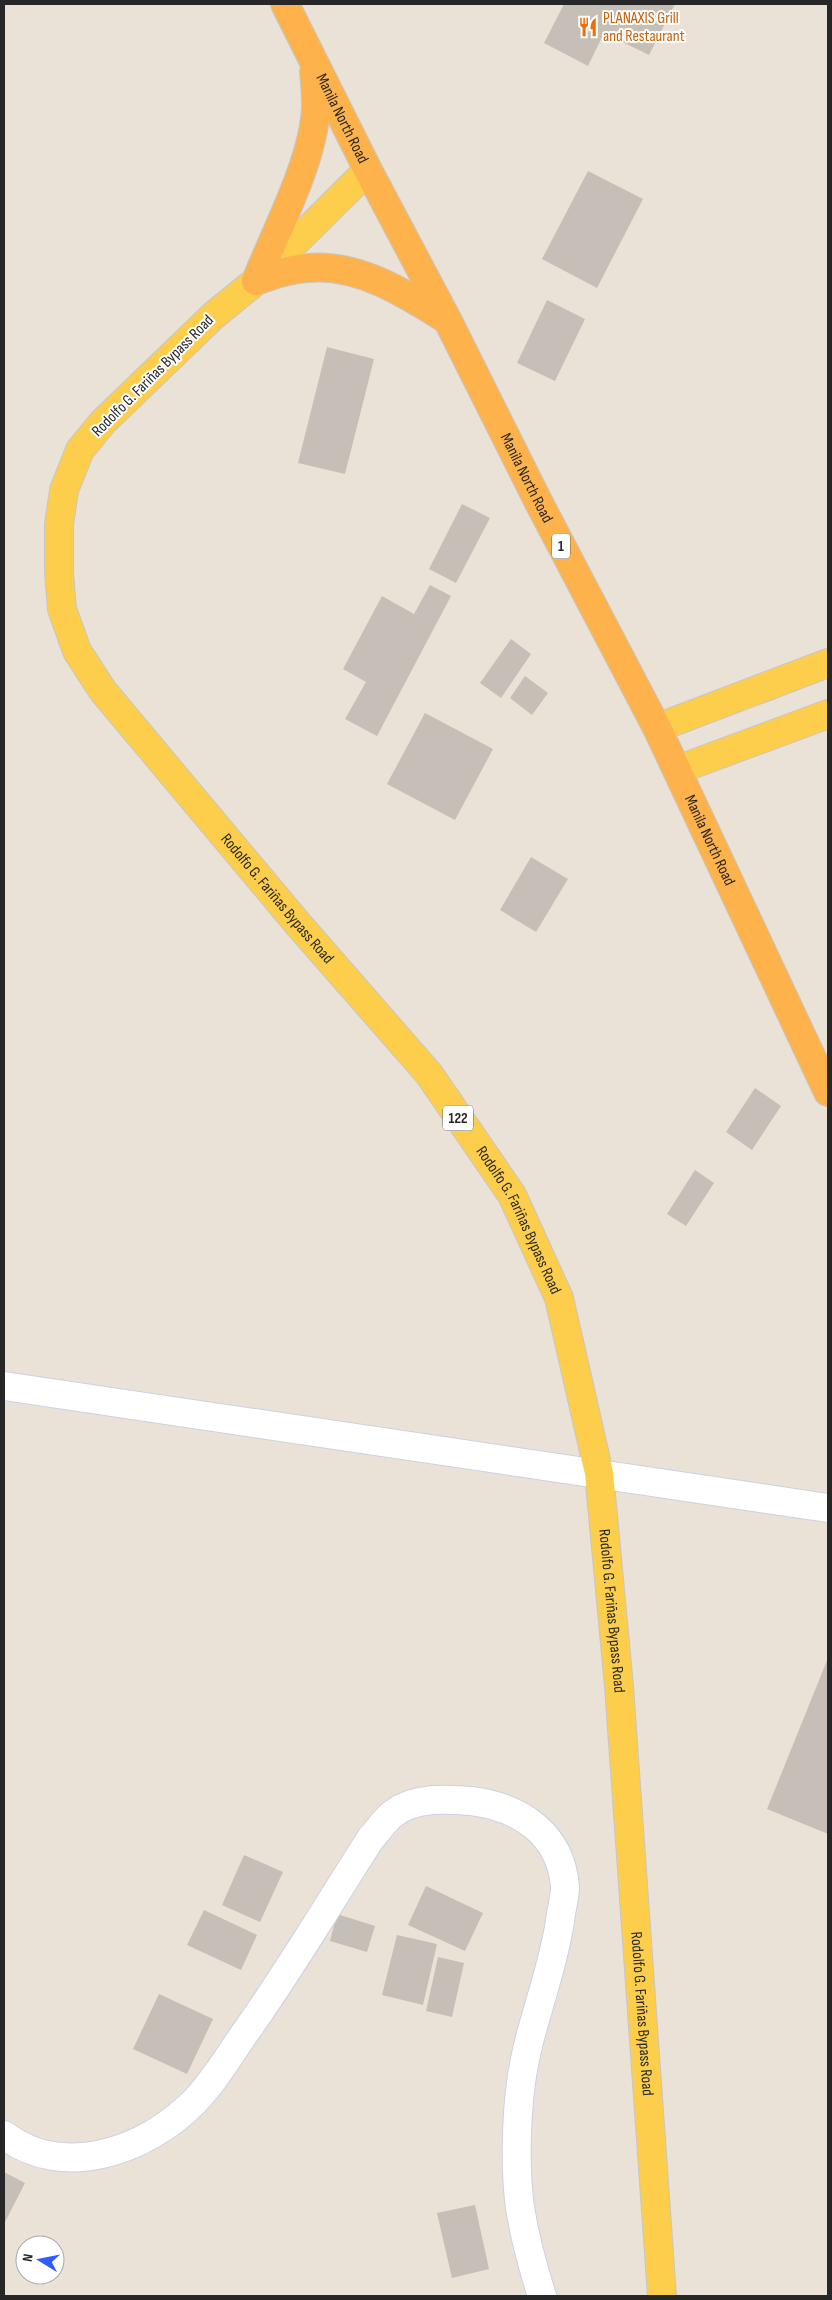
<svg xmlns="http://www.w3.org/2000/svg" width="832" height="2300" viewBox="0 0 832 2300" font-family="'Sofia Sans Condensed',sans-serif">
<rect width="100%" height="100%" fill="#ebe2d7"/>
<g fill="#c6bfb7">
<polygon points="564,4 675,4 649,55 604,33 588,66 544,43"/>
<polygon points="588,171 643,199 597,288 542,259"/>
<polygon points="547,300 585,319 555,381 517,363"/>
<polygon points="327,347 374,359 345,474 298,463"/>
<polygon points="462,504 490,518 456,583 429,569"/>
<polygon points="430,585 451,596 377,736 345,719 366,682 343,669 382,596 414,614"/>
<polygon points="511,639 531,654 501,698 480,683"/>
<polygon points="525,676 548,693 532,715 510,698"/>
<polygon points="425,713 493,749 455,820 387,784"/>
<polygon points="531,857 568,879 536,932 500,910"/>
<polygon points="755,1088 781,1106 752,1150 726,1132"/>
<polygon points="695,1170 714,1183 686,1226 667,1214"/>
<polygon points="828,1658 828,1834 767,1809"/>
<polygon points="244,1855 283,1872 260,1922 222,1905"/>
<polygon points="426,1886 483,1913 465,1951 408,1925"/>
<polygon points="204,1910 257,1935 241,1970 187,1945"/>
<polygon points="337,1914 375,1926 367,1952 330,1941"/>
<polygon points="397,1935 437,1944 423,2005 382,1995"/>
<polygon points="438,1957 464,1963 452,2017 426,2011"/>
<polygon points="159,1994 213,2019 187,2074 133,2049"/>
<polygon points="4,2172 25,2183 4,2224"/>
<polygon points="475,2205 489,2269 452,2278 437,2213"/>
</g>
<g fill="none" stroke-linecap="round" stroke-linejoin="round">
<defs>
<g id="minor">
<polyline points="4,1386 828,1508"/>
<path d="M4 2135C63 2180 145 2151 193 2103 214 2082 230 2054 247 2030 291 1968 330 1902 371 1838 378 1831 385 1819 394 1813 415 1797 446 1799 471 1801 520 1807 561 1834 565 1887 565 1898 561 1910 560 1921 552 1976 528 2028 521 2083 516 2120 515 2171 520 2208 525 2238 533 2268 542 2296"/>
</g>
<g id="primary">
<path id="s1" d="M368 170 256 281 213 316 103 422 80 450 64 490 59 525V573L62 609 77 651 103 691 298 924 429 1074 512 1195 559 1298 599 1473 619 1686 662 2296"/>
<polyline points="657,728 828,663"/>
<polyline points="677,770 828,714"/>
</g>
<g id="trunk">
<path id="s2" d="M285 4 368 170 448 321 538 501 657 728 828 1092"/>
<path d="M256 281C276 230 314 160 316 107 316 95 315 83 314 72"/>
<path d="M256 281C273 275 290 269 308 268 358 263 406 294 446 319"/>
</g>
</defs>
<use href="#minor" stroke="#ccd1e2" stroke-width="30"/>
<use href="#primary" stroke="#c7c7c7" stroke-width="30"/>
<use href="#trunk" stroke="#c7c7c7" stroke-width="30"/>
<use href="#minor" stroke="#fff" stroke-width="28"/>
<use href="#primary" stroke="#fcce4b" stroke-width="28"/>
<use href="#trunk" stroke="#feb24c" stroke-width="28"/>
</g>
<defs>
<symbol id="restaurant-bare" viewBox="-9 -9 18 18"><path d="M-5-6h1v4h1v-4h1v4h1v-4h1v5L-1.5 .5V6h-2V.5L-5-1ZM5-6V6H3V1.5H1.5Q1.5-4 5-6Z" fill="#e8710a" stroke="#fff" stroke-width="2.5" paint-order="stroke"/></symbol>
</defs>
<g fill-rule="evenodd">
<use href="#restaurant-bare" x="574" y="13" width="28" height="28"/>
</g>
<g text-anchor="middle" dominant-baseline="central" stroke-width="4" stroke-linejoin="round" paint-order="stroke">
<g fill="#fff" stroke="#686868" stroke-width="1">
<rect x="552" y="533.5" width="18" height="25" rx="4"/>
<rect x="443" y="1105.5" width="30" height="25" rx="4"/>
</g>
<g font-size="15" font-weight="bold" fill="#272727">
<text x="561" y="546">1</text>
<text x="458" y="1118">122</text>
</g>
<g font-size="16" fill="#c56008" stroke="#fff" text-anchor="start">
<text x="603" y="18">PLANAXIS Grill<tspan x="603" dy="18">and Restaurant</tspan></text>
</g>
<g font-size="16" fill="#272727" stroke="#fff">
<text stroke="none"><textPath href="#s2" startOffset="128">Manila North Road</textPath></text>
<text transform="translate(153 376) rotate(-45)">Rodolfo G. Fariñas Bypass Road</text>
<text stroke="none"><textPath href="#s2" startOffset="532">Manila North Road</textPath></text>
<text stroke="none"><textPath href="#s2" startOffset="938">Manila North Road</textPath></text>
<text stroke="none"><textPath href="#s1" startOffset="928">Rodolfo G. Fariñas Bypass Road</textPath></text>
<text stroke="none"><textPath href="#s1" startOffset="1332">Rodolfo G. Fariñas Bypass Road</textPath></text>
<text stroke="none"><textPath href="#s1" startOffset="1738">Rodolfo G. Fariñas Bypass Road</textPath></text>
<text stroke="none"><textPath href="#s1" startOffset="2142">Rodolfo G. Fariñas Bypass Road</textPath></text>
</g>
</g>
<rect width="832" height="2300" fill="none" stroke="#272727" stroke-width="10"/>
<g transform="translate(40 2260) rotate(280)"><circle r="24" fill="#ffffff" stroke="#a9a9a9"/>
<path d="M0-4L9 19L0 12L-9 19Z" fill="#305cff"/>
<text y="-8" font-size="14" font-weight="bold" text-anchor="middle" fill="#272727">N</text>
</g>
</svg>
